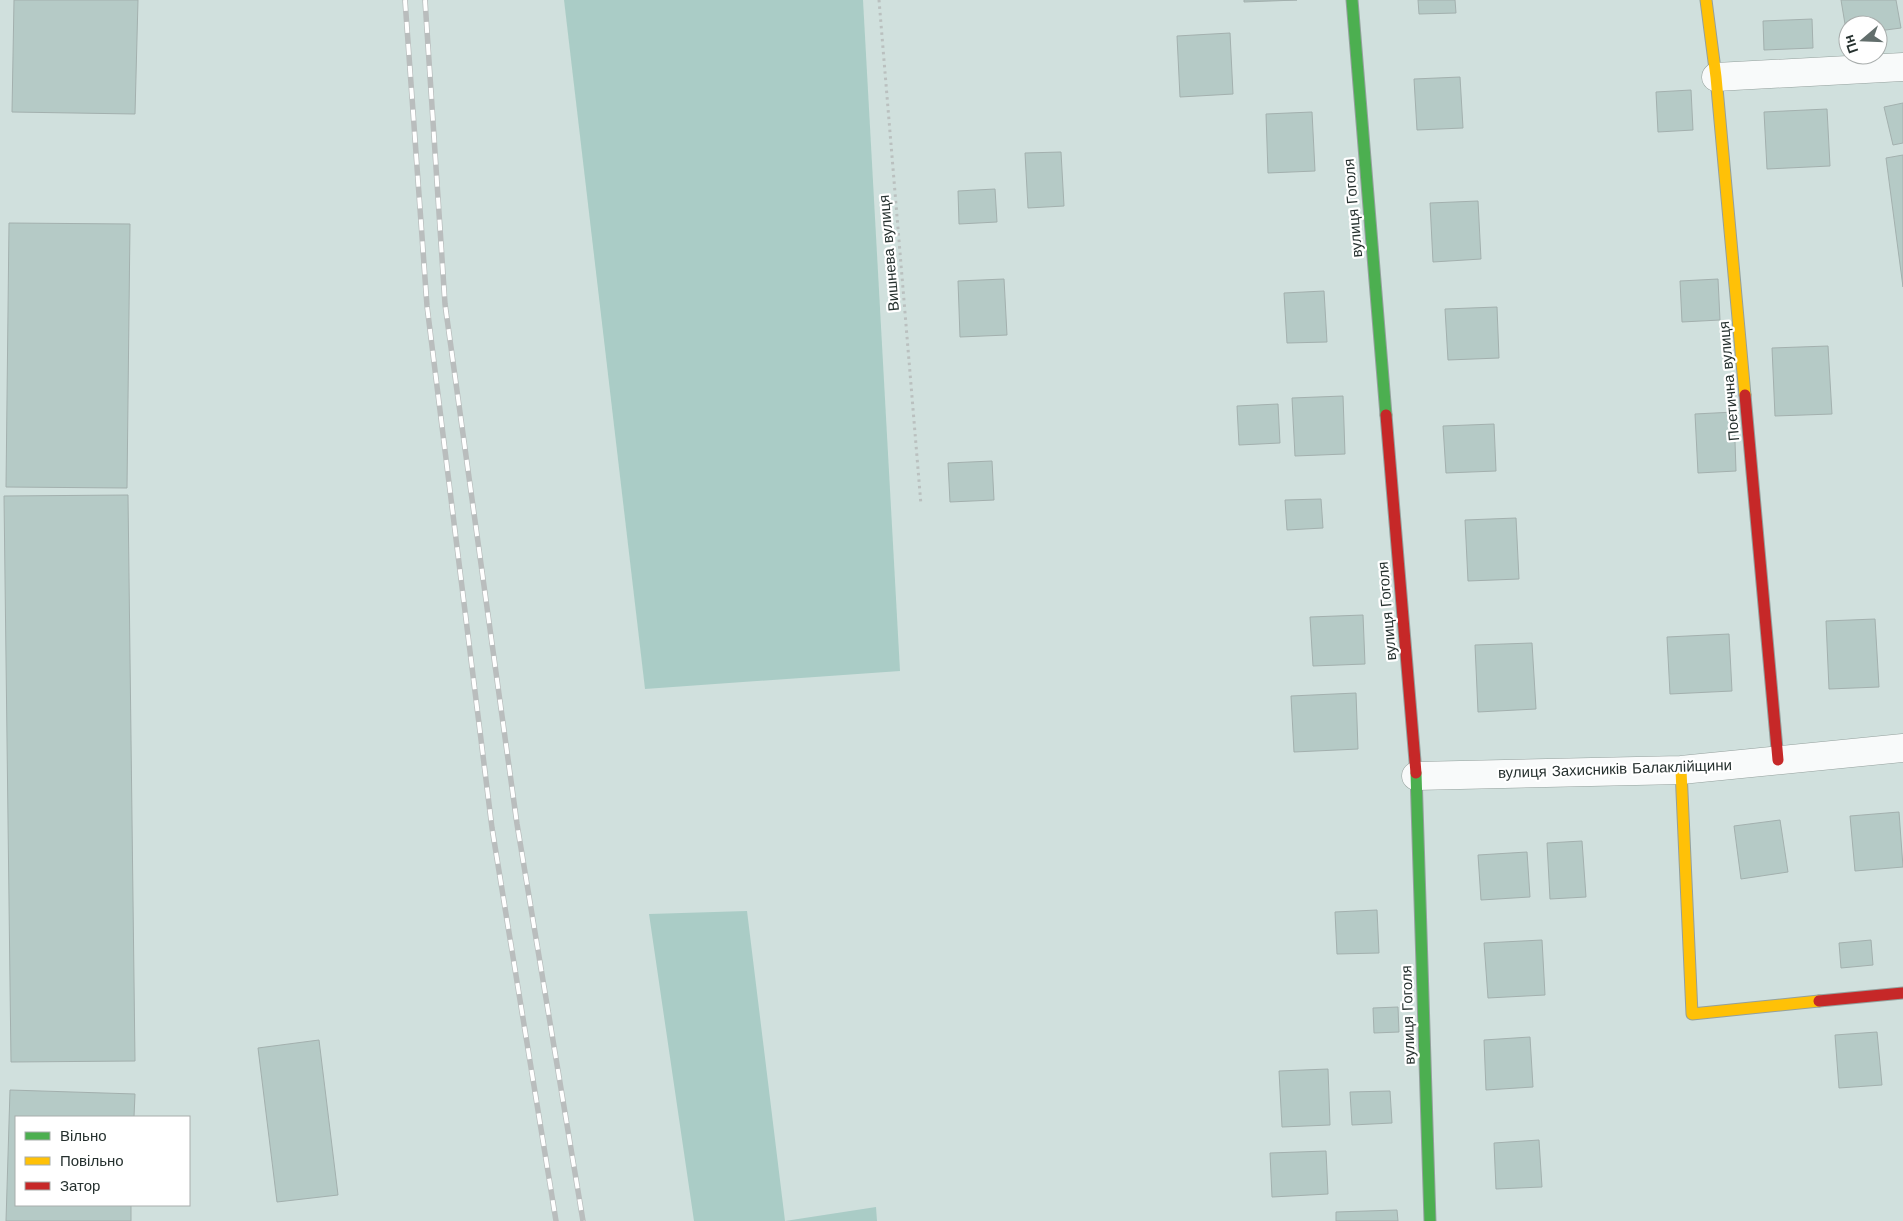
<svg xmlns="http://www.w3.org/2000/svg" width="1903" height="1221" viewBox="0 0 1903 1221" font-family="'Work Sans',sans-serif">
<rect width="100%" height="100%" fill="#d0e0dd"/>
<g fill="#aaccc6">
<polygon points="564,0 863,0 900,671 645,689"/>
<polygon points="747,911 785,1221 876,1207 877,1221 694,1221 649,914"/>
</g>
<g fill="#b5cac6" stroke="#a3b0ae">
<polygon points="14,0 138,0 135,114 12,112"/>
<polygon points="1244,0 1297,0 1244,2"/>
<polygon points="1418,0 1455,0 1456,13 1419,14"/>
<polygon points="1841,0 1896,0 1901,28 1878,31 1878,25 1848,25 1847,36"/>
<polygon points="1812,19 1813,48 1764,50 1763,21"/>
<polygon points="1230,33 1233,94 1180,97 1177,36"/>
<polygon points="1460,77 1463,128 1417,130 1414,79"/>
<polygon points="1691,90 1693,130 1658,132 1656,92"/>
<polygon points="1903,103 1903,143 1893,145 1884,107"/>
<polygon points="1827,109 1830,166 1767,169 1764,112"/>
<polygon points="1312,112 1315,171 1268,173 1266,114"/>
<polygon points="1061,152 1064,206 1028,208 1025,153"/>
<polygon points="1903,155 1903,287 1886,158"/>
<polygon points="995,189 997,222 959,224 958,191"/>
<polygon points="1478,201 1481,259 1433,262 1430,203"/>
<polygon points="9,223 130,224 127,488 6,487"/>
<polygon points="1004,279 1007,335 960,337 958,281"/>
<polygon points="1718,279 1720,320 1682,322 1680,281"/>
<polygon points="1324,291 1327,342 1287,343 1284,293"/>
<polygon points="1497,307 1499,358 1448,360 1445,309"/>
<polygon points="1828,346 1832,414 1775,416 1772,348"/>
<polygon points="1343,396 1345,454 1295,456 1292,398"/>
<polygon points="1278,404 1280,443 1239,445 1237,406"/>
<polygon points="1734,412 1736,471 1698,473 1695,414"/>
<polygon points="1494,424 1496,471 1446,473 1443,426"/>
<polygon points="992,461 994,500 950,502 948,463"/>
<polygon points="128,495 135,1061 11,1062 4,496"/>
<polygon points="1321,499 1323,528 1287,530 1285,500"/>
<polygon points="1516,518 1519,579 1468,581 1465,520"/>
<polygon points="1363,615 1365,664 1313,666 1310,617"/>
<polygon points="1875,619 1879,687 1829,689 1826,621"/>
<polygon points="1729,634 1732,691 1670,694 1667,637"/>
<polygon points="1532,643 1536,709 1478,712 1475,645"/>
<polygon points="1356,693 1358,749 1294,752 1291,696"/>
<polygon points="1899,812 1903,867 1855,871 1850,816"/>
<polygon points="1780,820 1788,872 1741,879 1734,826"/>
<polygon points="1582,841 1586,897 1550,899 1547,843"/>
<polygon points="1527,852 1530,897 1481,900 1478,855"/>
<polygon points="1377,910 1379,953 1337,954 1335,912"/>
<polygon points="1542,940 1545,995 1488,998 1484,943"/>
<polygon points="1871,940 1873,965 1841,968 1839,943"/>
<polygon points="1398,1007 1399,1032 1374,1033 1373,1008"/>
<polygon points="1877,1032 1882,1085 1839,1088 1835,1035"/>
<polygon points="1530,1037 1533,1087 1486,1090 1484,1040"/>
<polygon points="319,1040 338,1195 277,1202 258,1048"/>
<polygon points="1328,1069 1330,1125 1282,1127 1279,1071"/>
<polygon points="10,1090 135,1094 134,1117 16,1117 16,1205 131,1205 131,1221 6,1221"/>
<polygon points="1390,1091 1392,1123 1352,1125 1350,1092"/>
<polygon points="1539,1140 1542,1187 1496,1189 1494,1143"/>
<polygon points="1326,1151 1328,1194 1272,1197 1270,1153"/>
<polygon points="1397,1210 1398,1221 1336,1221 1336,1212"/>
</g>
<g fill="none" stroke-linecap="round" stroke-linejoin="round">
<defs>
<g id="street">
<polyline points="1716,77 1903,67"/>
<polyline points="1416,776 1681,770 1903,748"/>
</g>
<g id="fast">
<polyline points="1352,0 1386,415"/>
<polyline points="1416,773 1430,1221"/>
</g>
<g id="slow">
<polyline points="1706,0 1716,77 1745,395"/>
<polyline points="1681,770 1692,1014 1819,1001"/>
</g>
<g id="jam">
<polyline points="1745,395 1778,760"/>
<polyline points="1386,415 1416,773"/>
<polyline points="1819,1001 1903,993"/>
</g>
</defs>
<use href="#street" stroke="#94a09d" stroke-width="29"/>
<use href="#fast" stroke="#94a09d" stroke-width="13"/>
<use href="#slow" stroke="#94a09d" stroke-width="13"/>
<use href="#jam" stroke="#94a09d" stroke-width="13"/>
<polyline stroke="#bac0bf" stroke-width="3" stroke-dasharray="2.5 4" stroke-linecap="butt" points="879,0 921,505"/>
<use href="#street" stroke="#f8fafa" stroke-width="28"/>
<use href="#fast" stroke="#4caf50" stroke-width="11"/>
<use href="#slow" stroke="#ffc107" stroke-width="11"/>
<use href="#jam" stroke="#c62828" stroke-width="11"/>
<defs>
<g id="rail">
<polyline points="405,0 427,306 492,828 556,1221"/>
<polyline points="425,0 445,304 517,824 583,1221"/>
</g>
</defs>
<use href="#rail" stroke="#b9bdbd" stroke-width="5.5"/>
<use href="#rail" stroke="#fff" stroke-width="4" stroke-dasharray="11" stroke-linecap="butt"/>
</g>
<g text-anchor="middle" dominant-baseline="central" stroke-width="4.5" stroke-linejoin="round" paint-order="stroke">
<g font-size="15" fill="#26312f" stroke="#fff">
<text transform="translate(1353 208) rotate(-95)">вулиця Гоголя</text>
<text transform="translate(889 253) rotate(-95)">Вишнева вулиця</text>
<text transform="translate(1729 381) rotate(-95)">Поетична вулиця</text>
<text transform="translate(1387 611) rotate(-95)">вулиця Гоголя</text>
<text transform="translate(1615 769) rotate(-2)">вулиця Захисників Балаклійщини</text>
<text transform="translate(1408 1015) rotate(-92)">вулиця Гоголя</text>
</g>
</g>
<rect x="15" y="1116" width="175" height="90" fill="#ffffff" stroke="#a8adac"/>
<rect x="25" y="1132" width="25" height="8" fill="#4caf50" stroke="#a8adac"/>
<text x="60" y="1141" font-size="15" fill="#26312f">Вільно</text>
<rect x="25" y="1157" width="25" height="8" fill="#ffc107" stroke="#a8adac"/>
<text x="60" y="1166" font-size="15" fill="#26312f">Повільно</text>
<rect x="25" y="1182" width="25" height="8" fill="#c62828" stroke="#a8adac"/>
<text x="60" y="1191" font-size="15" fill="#26312f">Затор</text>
<g transform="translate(1863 40) rotate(251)"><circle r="24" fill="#ffffff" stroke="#a8adac"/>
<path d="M0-4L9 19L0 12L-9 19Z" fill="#626e6c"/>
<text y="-8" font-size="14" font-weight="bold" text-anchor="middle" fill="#26312f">Пн</text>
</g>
</svg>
